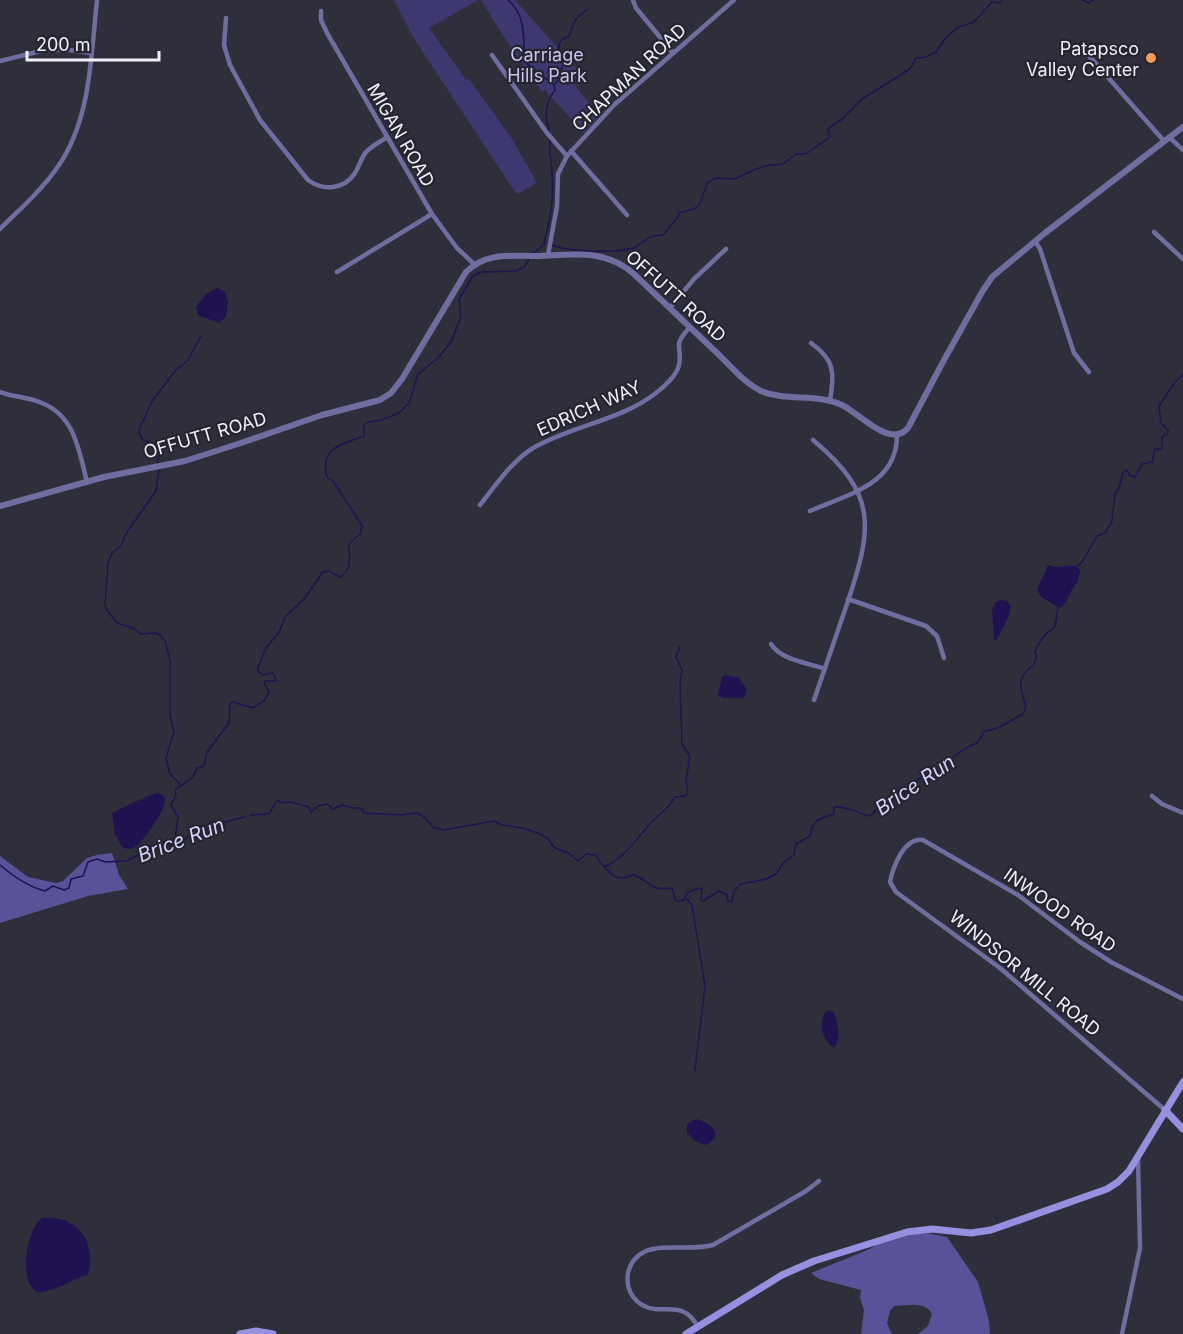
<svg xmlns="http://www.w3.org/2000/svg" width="1183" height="1334" viewBox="0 0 1183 1334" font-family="Inter,sans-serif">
<rect width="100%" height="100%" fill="#2f2f3b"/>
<g fill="#3d386f">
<polygon points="394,0 478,0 429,28 466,80 469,79 513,140 537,183 517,194 511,186 413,37"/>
<polygon points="481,0 515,0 581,74 572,82 600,116 584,133 545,90 542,92 504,37"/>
</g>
<g fill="#585298">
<polygon points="112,853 119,875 128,889 88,896 0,923 0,856 28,877 56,883 63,881 87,858 97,855"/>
<path d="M927 1233 947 1237 978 1282 989 1321 990 1334H918L928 1326 932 1314C926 1301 907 1305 894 1306L890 1311 887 1323 892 1334H861L864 1310 860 1298 861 1290 819 1279 811 1273 870 1249 887 1237Z"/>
</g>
<g fill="#201152">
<polygon points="217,288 225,292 228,302 226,317 219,323 198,315 196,307 205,295"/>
<path d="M1048 565C1051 566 1054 567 1058 567 1067 567 1072 562 1080 570L1078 582C1069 589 1069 602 1060 608L1041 597 1037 590Z"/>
<polygon points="1000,600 1008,601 1011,607 1008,618 996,641 994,640 992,610 996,602"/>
<polygon points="725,675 739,678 747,690 744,698 723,698 718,695 722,677"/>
<path d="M157 793C161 794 163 794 165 798 168 806 143 843 135 847 130 850 127 849 122 847L115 834 112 814C116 810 150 795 157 793Z"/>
<path d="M829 1010 834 1013C838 1023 842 1039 834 1048 823 1040 819 1027 824 1014Z"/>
<path d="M696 1119C710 1123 726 1134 706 1145L695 1141 687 1133V1124Z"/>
<path d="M42 1218C77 1215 97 1241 88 1275L85 1276C73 1279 47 1296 36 1291 18 1281 27 1228 42 1218Z"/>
</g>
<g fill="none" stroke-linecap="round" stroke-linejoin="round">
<g stroke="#201152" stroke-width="1.5">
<path d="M508 0C527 15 523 42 525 62L554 85 555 90C546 101 544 115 549 130"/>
<polyline points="1083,0 1089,3 1093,0"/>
<polyline points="554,85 557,82 563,64 559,57 559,45 561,40 569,36 576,19 587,9"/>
<path d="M544 243C553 212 555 184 550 153 549 148 551 144 550 139"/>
<path d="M552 245C568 252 617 253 633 248 640 245 643 242 649 238 653 235 658 236 663 235L678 217 679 213 694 209 699 205 708 182 717 178 734 179 764 166 783 164 796 154H806L830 137 828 130 830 127 841 120 862 99 910 69 916 58 926 57 936 52 944 40 957 28 974 22 992 2 1000 3 1003 0"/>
<polyline points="532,254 545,244"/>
<polyline points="158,463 158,449 153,444 142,439 139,432 140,428 152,401 175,371 188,360 201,336"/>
<polyline points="159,469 156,491 127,532 121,546 112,553 108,563 105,603 106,609 117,623 133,628 141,634 155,633 160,635 165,641 170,660 170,716 174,731 166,758 170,774 180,784"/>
<polyline points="1075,568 1082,562 1097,536 1106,532 1112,521 1115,494 1119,488 1123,473 1127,470 1130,475 1135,477 1142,464 1152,462 1155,449 1162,449 1162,437 1168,433 1168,430 1161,423 1159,406 1175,382 1183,374"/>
<path d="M250 815 269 814 277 800 282 803C293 801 298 804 309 807L311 812 318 806 327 804 333 809 343 805 353 808H361L364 813 402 815 417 813 423 816 433 827 444 830 494 821 502 825 523 828 540 834 547 838 555 848 570 854 578 861 586 854 595 855C602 863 611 880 625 878 628 877 631 875 634 875 653 882 647 891 672 888L675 899 677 901 684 900 687 893 699 888 702 889 701 900 703 901 719 891 726 894 729 902 732 901 734 891 741 884 766 879 776 874 783 863 794 855 796 844 810 836C814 817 819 820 834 814V807C840 806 861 812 866 816L871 815C883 802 890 797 908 793L917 780 934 771 966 748 977 743 985 731C1000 730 1010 720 1023 714L1026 707C1020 687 1015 678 1034 665L1036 656 1035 651C1040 641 1045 633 1055 627L1058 607"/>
<path d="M174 846 178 817 171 805 176 796 175 790 193 777 197 768 204 766 207 752 229 723 230 704 233 702 252 708C260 704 266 701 269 691L264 683 266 681H275L276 679 273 673 263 675 258 671V668L266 648 279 632 286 616 304 599 323 572 330 571 339 577C353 572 349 557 349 544L360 534 362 526 334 482 327 477C319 446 344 444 364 436V425L368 422 382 420 399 413 409 403 418 374 438 358 451 342 461 317 459 299 473 276 481 272 515 271 524 267 530 258"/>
<path d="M0 865C13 876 29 887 45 891L53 886 64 890 69 888 71 879 83 876 88 862 97 859 105 862 126 861 160 844 178 845 192 833H200L218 824 244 817"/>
<path d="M604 867C623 859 636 840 649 825 654 818 661 814 667 808 670 805 672 801 675 797L685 796 688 793 686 781 690 756 682 744 680 683 682 670 676 657 680 646"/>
<polyline points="686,898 692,905 705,986 695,1070"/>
</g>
<g stroke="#706ea0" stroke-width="4.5">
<polyline points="633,0 636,8 673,53"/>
<polyline points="321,11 321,20 327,33 432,214 457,248 474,264"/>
<path d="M226 18 224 45 230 65 260 120 308 180C323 191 344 190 355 173 359 167 361 158 366 152 372 146 379 142 386 138"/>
<polyline points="1083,49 1164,141"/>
<polyline points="492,55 547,133 567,156"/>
<polyline points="0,61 45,50 69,50 91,53"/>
<polyline points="1169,137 1183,150"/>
<polyline points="571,151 627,215"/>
<path d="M0 229C20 209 43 189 59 165 91 118 91 55 97 0"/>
<polyline points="1154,232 1183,259"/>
<polyline points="1035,241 1040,249 1074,353 1089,372"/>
<polyline points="548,255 557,206 558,174 567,156 614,105 734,0"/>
<polyline points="337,272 432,214"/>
<polyline points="670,308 694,279 726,249"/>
<path d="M811 343C836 361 834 373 830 401"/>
<path d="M0 392C14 397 28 397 42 403 75 416 79 451 87 482"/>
<path d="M813 440C879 495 872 529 847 604 836 636 825 668 814 700"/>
<path d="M480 505C496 485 511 462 533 448 572 425 620 421 656 393 664 387 677 375 679 365 683 344 671 348 690 327"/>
<path d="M810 511C848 494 897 485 897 435"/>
<polyline points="848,599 926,626 937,636 944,658"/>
<path d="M771 644C781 660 808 663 825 669"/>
<polyline points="1152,796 1162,804 1183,813"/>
<path d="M1165 1110 1000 968 896 892 890 882C893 867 904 837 923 840L1018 895 1080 942 1111 962 1183 999"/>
<path d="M698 1327C694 1320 690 1314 682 1311 673 1308 664 1310 655 1309 636 1307 625 1291 628 1273 630 1264 636 1256 644 1252 663 1243 692 1251 713 1245L806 1191 819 1181"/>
<polyline points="1122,1334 1140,1248 1138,1159"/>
</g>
<path stroke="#706ea0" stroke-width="6" d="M0 506 104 477 185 461 238 444 322 415 380 400 391 393 402 379 466 272C486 252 510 256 536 256 571 255 605 248 634 274 661 300 689 326 716 352 730 365 744 383 761 391 787 402 817 393 842 405 859 413 890 449 908 428L944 360 982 292 992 277 1045 233 1183 127"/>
<g stroke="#9590e0" stroke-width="7">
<polyline points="1165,1110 1183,1129"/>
<polyline points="240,1334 256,1331 273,1334"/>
<polyline points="686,1334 782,1275 814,1261 907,1232 932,1229 971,1233 991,1230 1107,1189 1118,1182 1129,1171 1183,1082"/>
</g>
</g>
<circle fill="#fe9b58" stroke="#252530" stroke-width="2" cx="1151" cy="58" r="6"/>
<g text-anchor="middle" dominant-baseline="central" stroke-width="4.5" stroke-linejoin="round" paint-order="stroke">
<g font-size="18" fill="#f0f0f8" stroke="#252530" text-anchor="end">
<text x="1139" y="48">Patapsco<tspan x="1139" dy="21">Valley Center</tspan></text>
</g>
<g font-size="18" fill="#c7c6ef" stroke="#252530">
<text x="547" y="54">Carriage<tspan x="547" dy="21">Hills Park</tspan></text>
</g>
<g font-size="18" fill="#f0f0f8" stroke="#252530">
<text transform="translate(629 77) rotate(-43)">CHAPMAN ROAD</text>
<text transform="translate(401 135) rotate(60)">MIGAN ROAD</text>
<text transform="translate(676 296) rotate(42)">OFFUTT ROAD</text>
<text transform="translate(589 408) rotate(-24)">EDRICH WAY</text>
<text transform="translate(205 435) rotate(-16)">OFFUTT ROAD</text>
<text transform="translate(1060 910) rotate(35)">INWOOD ROAD</text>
<text transform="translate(1025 973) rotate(39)">WINDSOR MILL ROAD</text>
</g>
<g font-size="20" font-style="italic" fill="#d4d4fd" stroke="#252530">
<text transform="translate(915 785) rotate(-34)">Brice Run</text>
<text transform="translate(181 840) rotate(-21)">Brice Run</text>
</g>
</g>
<path d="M27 51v9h132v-9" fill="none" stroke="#f0f0f8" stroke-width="3"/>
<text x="36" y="51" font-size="18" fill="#f0f0f8" stroke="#252530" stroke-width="4.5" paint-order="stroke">200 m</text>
</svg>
